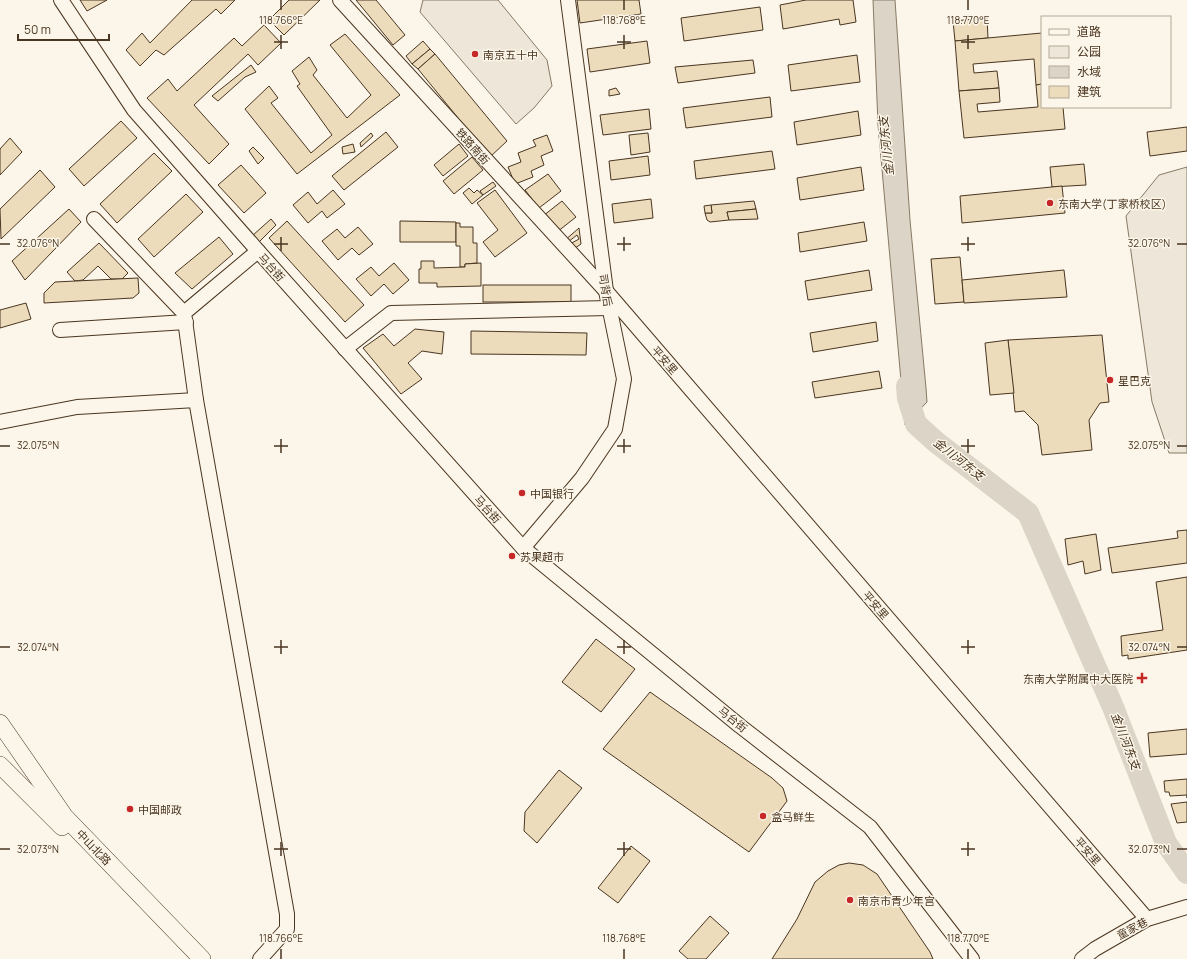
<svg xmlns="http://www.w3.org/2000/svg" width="1187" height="959" viewBox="0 0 1187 959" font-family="Manrope,'Noto Sans SC',sans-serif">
<rect width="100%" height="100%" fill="#fbf6e9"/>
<g fill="#ede6d9" stroke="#887966">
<polygon points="423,0 498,0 547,60 552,86 534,108 516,124 420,12"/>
<polygon points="1187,167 1187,453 1169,453 1152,402 1126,216 1159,175"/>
</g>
<polygon fill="#dcd4c6" stroke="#887966" points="873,0 895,0 910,220 926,388 927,402 905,425 878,125"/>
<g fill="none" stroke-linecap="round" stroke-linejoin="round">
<polyline stroke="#dcd4c6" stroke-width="22" points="907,386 908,398 916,424 936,442 1028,513 1113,707 1166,843 1187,873"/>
</g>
<g fill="#ecdcbc" stroke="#4a3520" fill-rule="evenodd">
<polygon points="80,0 107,0 87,11"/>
<polygon points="192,0 235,0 221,14 216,9 164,55 156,50 140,66 126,50 142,33 150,43"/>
<polygon points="289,0 320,0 284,35 269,20"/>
<polygon points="356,0 376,0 405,35 393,45"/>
<polygon points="577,0 639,0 641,14 580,23"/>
<polygon points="806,0 853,0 856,22 840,25 839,19 783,29 780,5"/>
<polygon points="760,7 763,30 684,41 681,18"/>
<polygon points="987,18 988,38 955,41 953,21"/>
<polygon points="264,25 281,43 258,65 248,54 194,105 229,144 209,164 147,98 168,79 177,91 234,38 242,46"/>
<polygon points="1042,33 1042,84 1036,85 1034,59 973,64 974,73 997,71 999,88 959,91 955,41"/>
<polygon points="345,34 400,95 297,174 245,109 269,86 278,98 271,103 311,153 332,135 297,86 300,84 292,71 309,57 317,70 313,75 347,118 371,95 330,45"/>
<polygon points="423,41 430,49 412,64 406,56"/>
<polygon points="647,41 650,63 590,72 587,49"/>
<polygon points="430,49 435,54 418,69 412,64"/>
<polygon points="435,54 507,141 490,157 418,69"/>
<polygon points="857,55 860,82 791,91 788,65"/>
<polygon points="753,60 755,73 678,83 675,67"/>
<polygon points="251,65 256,72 245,77 218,101 212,96"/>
<polygon points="1042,84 1042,107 1063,107 1065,129 964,138 959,91 999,88 1000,102 977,104 978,112 1038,107 1036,85"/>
<polygon points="616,88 620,94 609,96 609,90"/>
<polygon points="770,97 772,117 686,128 683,108"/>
<polygon points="649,109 651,129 603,135 600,115"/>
<polygon points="858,111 861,135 797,145 794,122"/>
<polygon points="121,121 137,138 84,186 69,169"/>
<polygon points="1187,127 1187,151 1150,156 1147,132"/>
<polygon points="386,132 398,147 344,190 332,176"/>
<polygon points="371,133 373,136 361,147 360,143"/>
<polygon points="648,133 650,152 631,155 629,135"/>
<polygon points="547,135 553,151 541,156 544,165 531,171 533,177 515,184 508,167 521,162 518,153 536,146 533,140"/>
<polygon points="10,138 22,152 0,175 0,149"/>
<polygon points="353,144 355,152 343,154 342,147"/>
<polygon points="459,144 468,156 443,176 434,165"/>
<polygon points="253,147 264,158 258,164 249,151"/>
<polygon points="772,151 775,169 696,179 694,161"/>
<polygon points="154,153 172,171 117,223 100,204"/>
<polygon points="648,156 650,175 611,180 609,161"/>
<polygon points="472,157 483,170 454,194 443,181"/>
<polygon points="1084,164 1086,185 1052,187 1050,167"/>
<polygon points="241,165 266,193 244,213 218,185"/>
<polygon points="861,167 864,190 800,200 797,178"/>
<polygon points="40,170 55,187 1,239 0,209"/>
<polygon points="548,174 561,191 539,208 525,190"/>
<polygon points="493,182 496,186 483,195 480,191"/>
<polygon points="1062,186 1065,213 962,223 960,196"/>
<polygon points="469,188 474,193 477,190 483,195 472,204 463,193"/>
<polygon points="333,190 345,204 327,218 322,211 308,223 293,205 308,192 317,204"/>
<polygon points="495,190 527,233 495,257 483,242 498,230 477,203"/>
<polygon points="186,194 203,212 154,257 138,239"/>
<polygon points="651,199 653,218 614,223 612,204"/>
<polygon points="562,201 576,217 557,232 543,216"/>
<polygon points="754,201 756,209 727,212 729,220 710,222 707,220 705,213 712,213 711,205"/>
<polygon points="711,205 712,213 705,213 704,206"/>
<polygon points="69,209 81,222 25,280 12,261"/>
<polygon points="756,209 758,219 729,220 727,212"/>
<polygon points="271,219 276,225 258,243 252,236"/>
<polygon points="287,221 364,305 345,322 269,238"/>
<polygon points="400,221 456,222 456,242 400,242"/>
<polygon points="864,222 867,241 800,252 798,233"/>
<polygon points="456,223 460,223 460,227 473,227 473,243 477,243 477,263 465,264 465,267 460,267 460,246 456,246"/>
<polygon points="358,227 373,244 359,255 352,248 338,260 322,241 337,229 345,238"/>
<path d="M579 228 581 244 568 253 564 241ZM577 235 579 239 570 244 568 242Z"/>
<polygon points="219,237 233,254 192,289 175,273"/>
<polygon points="99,243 128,273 122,279 111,279 98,266 83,280 75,281 67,272"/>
<polygon points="960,257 964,302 935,304 931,259"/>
<polygon points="421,261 434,261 434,268 465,267 465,264 481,263 481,286 437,287 437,283 419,283 419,269 421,269"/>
<polygon points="394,263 409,280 393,294 384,284 371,296 356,279 371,267 379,276"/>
<polygon points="869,270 872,290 808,300 805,281"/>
<polygon points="1064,270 1067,297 964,303 962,280"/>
<polygon points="138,278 139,293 133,298 44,303 44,293 55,282"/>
<rect x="483" y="285" width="88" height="17"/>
<polygon points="26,303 31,319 0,328 0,310"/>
<polygon points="876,322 878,341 813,352 810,333"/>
<polygon points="415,329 444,332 442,354 422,351 408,363 422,379 401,394 363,348 383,334 394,346"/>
<polygon points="471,331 587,333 586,355 471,354"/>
<polygon points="1102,335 1109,402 1100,403 1089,420 1092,450 1042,455 1038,425 1024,411 1015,412 1008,340"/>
<polygon points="1008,340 1014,393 990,395 985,343"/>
<polygon points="879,371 882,388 815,398 812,382"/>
<polygon points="1187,530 1187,563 1112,573 1108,548 1178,538 1177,531"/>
<polygon points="1096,534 1101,570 1085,574 1083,561 1068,565 1065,539"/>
<polygon points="1187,577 1187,650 1128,659 1128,655 1122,656 1121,636 1163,630 1156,582"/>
<polygon points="596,639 635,669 601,712 562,682"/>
<polygon points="650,692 772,778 783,788 787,801 749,852 603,749"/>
<polygon points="1187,729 1187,754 1150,757 1148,733"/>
<polygon points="559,770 582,788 537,843 524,831 525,812"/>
<polygon points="1187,779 1187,798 1187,795 1170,796 1169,792 1165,792 1164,781"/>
<polygon points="1187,802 1187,822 1177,823 1171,804"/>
<polygon points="631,846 650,861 618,903 598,888"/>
<polygon points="849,863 863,865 877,874 930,952 933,959 772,959 797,919 815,882 828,871 839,865"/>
<polygon points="710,916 729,933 706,959 688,959 679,951"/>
</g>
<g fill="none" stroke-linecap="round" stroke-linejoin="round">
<defs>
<g id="minor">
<polyline points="61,0 134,110 258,251 523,548 740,726 870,827 972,959"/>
<polyline points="340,0 606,291 1147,919"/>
<polyline points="94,219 184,313"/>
<polyline points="60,330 186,322"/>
<polyline points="345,349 391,313 609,308"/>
<polyline points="196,400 184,313 258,251"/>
<polyline points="0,422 77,407 196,400 287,914 287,929 260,959"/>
<polyline points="523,548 582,478 615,429 624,379 606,291 568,0"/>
<polyline points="1082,959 1095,949 1147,919 1187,907"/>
</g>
<g id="major">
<polyline points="0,723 65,817 202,959"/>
<polyline points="0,765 62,827"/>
</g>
</defs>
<use href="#minor" stroke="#4a3520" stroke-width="16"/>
<use href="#major" stroke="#4a3520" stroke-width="18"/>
<use href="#minor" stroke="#fbf6e9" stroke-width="14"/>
<use href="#major" stroke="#fbf6e9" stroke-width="17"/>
</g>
<path fill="none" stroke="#4a3520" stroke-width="1.5" d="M281 0V10M624 0V10M968 0V10M281 35V49M624 35V49M968 35V49M274 42H288M617 42H631M961 42H975M281 237V251M624 237V251M968 237V251M0 244H10M274 244H288M617 244H631M961 244H975M1177 244H1187M281 439V453M624 439V453M968 439V453M0 446H10M274 446H288M617 446H631M961 446H975M1177 446H1187M281 640V654M624 640V654M968 640V654M0 647H10M274 647H288M617 647H631M961 647H975M1177 647H1187M281 842V856M624 842V856M968 842V856M0 849H10M274 849H288M617 849H631M961 849H975M1177 849H1187M281 949V959M624 949V959M968 949V959"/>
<g fill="#c62828" stroke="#fbf6e9" stroke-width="1.5">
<circle cx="475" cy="54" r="4"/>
<circle cx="1050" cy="203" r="4"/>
<circle cx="1110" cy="380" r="4"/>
<circle cx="522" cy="493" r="4"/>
<circle cx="512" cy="556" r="4"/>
<path d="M1140 672h4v4h4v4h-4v4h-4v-4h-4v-4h4z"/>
<circle cx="130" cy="809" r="4"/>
<circle cx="763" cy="816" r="4"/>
<circle cx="850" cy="900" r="4"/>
</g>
<g text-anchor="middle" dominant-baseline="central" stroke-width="3" stroke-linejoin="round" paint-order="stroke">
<g font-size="11" fill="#4a3520" stroke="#fbf6e9" text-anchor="start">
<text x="483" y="54">南京五十中</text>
<text x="1058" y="203">东南大学(丁家桥校区)</text>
<text x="1118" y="380">星巴克</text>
<text x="530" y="493">中国银行</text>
<text x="520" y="556">苏果超市</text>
<text x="1133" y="678" text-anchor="end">东南大学附属中大医院</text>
<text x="138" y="809">中国邮政</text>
<text x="771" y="816">盒马鲜生</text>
<text x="858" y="900">南京市青少年宫</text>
</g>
<g font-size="11" fill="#4a3520" stroke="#fbf6e9">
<text transform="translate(473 146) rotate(48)">铁路南街</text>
<text transform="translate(272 267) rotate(48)">马台街</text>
<text transform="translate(606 290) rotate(81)">司背后</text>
<text transform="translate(665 360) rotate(49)">平安里</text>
<text transform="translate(488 509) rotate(48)">马台街</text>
<text transform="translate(876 605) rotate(49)">平安里</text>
<text transform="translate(733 719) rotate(39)">马台街</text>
<text transform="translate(94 847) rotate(46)">中山北路</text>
<text transform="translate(1088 851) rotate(49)">平安里</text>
<text transform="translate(1132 928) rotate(-28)">童家巷</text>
</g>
<g font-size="12" font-style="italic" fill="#4a3520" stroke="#fbf6e9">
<text transform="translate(886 146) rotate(-96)">金川河东支</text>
<text transform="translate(959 459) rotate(38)">金川河东支</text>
<text transform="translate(1126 741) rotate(69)">金川河东支</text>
</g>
</g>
<g font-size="10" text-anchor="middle" fill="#4a3520" stroke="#fbf6e9" stroke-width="3" stroke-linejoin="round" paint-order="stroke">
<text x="281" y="24">118.766°E</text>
<text x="624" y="24">118.768°E</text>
<text x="968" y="24">118.770°E</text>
<text x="38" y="247">32.076°N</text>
<text x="1149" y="247">32.076°N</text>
<text x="38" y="449">32.075°N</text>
<text x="1149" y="449">32.075°N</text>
<text x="38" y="651">32.074°N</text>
<text x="1149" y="651">32.074°N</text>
<text x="38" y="853">32.073°N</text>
<text x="1149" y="853">32.073°N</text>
<text x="281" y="942">118.766°E</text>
<text x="624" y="942">118.768°E</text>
<text x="968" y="942">118.770°E</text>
</g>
<rect x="1041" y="16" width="130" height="92" fill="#fbf6e9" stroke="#b4a999"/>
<rect x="1049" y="29" width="20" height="6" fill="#fbf6e9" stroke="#b4a999"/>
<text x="1077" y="36" font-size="12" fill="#4a3520">道路</text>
<rect x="1049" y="46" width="20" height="12" fill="#ede6d9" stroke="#b4a999"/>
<text x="1077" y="56" font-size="12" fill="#4a3520">公园</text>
<rect x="1049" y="66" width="20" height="12" fill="#dcd4c6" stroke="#b4a999"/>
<text x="1077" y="76" font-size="12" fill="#4a3520">水域</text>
<rect x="1049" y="86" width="20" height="12" fill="#ecdcbc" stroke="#b4a999"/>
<text x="1077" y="96" font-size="12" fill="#4a3520">建筑</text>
<path d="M18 34v6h91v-6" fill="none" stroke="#4a3520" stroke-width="2"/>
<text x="24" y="34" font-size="12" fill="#4a3520" stroke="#fbf6e9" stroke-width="3" paint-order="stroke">50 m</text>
</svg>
